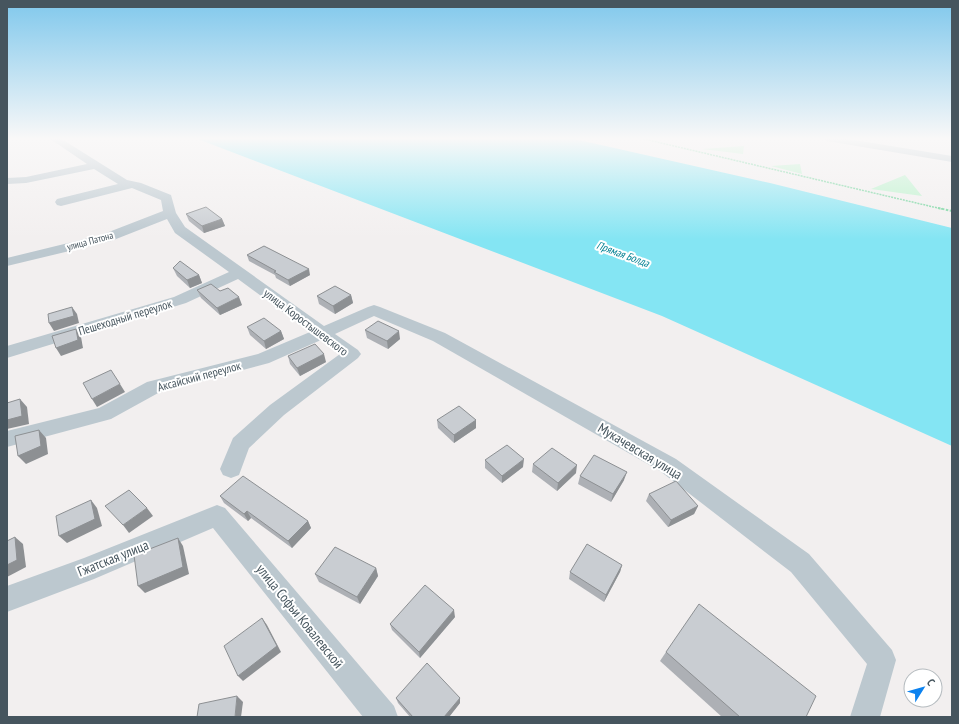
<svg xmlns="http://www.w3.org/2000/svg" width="959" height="724" viewBox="0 0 959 724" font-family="'PT Sans Narrow',sans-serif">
<rect width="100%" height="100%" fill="#f2efef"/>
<g fill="#baf2cb">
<polygon points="744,146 743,154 702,149"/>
<polygon points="800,164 802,174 771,166"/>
<polygon points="905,175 922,196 871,189"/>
</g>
<polygon fill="#84e5f3" points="195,138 570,138 770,183 952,228 952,446 662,316"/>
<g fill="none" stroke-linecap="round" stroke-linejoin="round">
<polyline stroke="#70d39a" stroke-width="1.5" stroke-dasharray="2 1" stroke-linecap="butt" points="640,138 942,209"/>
<polyline stroke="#70d39a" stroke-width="2" stroke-dasharray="2.5 1.5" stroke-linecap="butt" points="938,208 952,211"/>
<g fill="#bcc8cf" fill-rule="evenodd">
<polygon points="49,138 60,138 127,180 141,183 171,195 176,213 185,227 324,326 368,307 374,305 380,307 445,333 676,459 809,554 892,650 896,660 880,717 850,717 867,664 791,572 660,471 433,341 374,316 335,334 358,350 361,354 358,358 284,415 249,448 239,475 231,478 223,475 220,469 233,438 270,405 340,354 321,340 269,363 160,392 111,419 7,447 7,431 99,408 147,382 258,354 310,332 238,279 186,303 7,358 7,346 174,297 229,272 175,233 167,219 111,241 7,266 7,258 101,235 163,211 161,200 132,188 61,206 57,205 55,202 57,199 118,184 94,169 26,183 7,184 7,178 26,177 87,164"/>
<polygon points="822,138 842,138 952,156 952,162 827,141"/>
<polygon points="217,505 225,508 394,706 398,717 363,717 213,528 94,579 7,612 7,586 84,558"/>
</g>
</g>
<g fill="#adb0b5">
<polygon points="186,214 222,219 225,226 204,233 189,221"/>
<polygon points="247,255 310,275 290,286 276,278 275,275 249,261"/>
<polygon points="173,268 199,275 202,283 190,288 177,276"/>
<polygon points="197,290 220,291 242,305 220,315 201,298"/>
<polygon points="351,295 353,303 335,314 319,304 317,296"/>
<polygon points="247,327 281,331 284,339 266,349 250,335"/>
<polygon points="365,330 400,339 388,349 367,338"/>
<polygon points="288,356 326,362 300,376 290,364"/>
<polygon points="437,420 476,420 476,428 454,443 438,428"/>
<polygon points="485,460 523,467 502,483 485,468"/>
<polygon points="533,464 576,473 557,491 532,472"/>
<polygon points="580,476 624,480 611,502 578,484"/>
<polygon points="649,494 698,506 694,514 668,527 646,501"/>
<polygon points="220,496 308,521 311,528 292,548 251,518 248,521 224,503"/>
<polygon points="622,565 620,572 604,602 569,579 570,572"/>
<polygon points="376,568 378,576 360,604 319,582 315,574"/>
<polygon points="455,617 420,658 392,630 390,624"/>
<polygon points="666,652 806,717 722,717 660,661"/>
<polygon points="396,698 460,698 460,703 449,717 410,717 398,703"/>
</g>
<g fill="#8d9093">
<polygon points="222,219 225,226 204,233 202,226"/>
<polygon points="309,269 310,275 290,286 288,280"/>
<polygon points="199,275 202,283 190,288 187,280"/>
<polygon points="351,295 353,303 335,314 333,306"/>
<polygon points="239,297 242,305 220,315 217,308"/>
<polygon points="72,307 77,314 79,323 54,331 49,323"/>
<polygon points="76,329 81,337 83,348 61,356 56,348"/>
<polygon points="281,331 284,339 266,349 264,341"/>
<polygon points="399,331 400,339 388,349 387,341"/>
<polygon points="324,354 326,362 300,376 297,368"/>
<polygon points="120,384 125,392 97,407 92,399"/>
<polygon points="20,399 27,407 29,424 7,429 7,420"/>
<polygon points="476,420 476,428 454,443 454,435"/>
<polygon points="39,430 46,438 48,454 26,464 18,456"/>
<polygon points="524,459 523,467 502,483 502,476"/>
<polygon points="577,465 576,473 557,491 558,483"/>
<polygon points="627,472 624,480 611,502 613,494"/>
<polygon points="91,500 97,508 102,526 67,543 59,536"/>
<polygon points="698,506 694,514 668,527 671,520"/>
<polygon points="147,508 153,516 129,533 123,525"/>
<polygon points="247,511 251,518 248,521 244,514"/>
<polygon points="308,521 311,528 292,548 288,541"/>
<polygon points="15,537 23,544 26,567 7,577 7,565"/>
<polygon points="178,538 183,546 189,574 145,593 138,586"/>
<polygon points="622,565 620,572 604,602 606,595"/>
<polygon points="376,568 378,576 360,604 357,597"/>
<polygon points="454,610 455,617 420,658 419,652"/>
<polygon points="262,618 267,625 281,652 243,681 238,676"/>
<polygon points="237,696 243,702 241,717 235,717"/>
<polygon points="460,698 460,703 449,717 444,717"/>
</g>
<g fill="#c9cdd2" stroke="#8d9093">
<polygon points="206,207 222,219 202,226 186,214"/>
<polygon points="264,246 309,269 288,280 274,272 276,271 247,255"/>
<polygon points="180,261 199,275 187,280 173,268"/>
<polygon points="211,284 220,291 228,288 239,297 217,308 197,290"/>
<polygon points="335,286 351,295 333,306 317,296"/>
<polygon points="72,307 74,316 49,323 48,314"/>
<polygon points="264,318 281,331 264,341 247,327"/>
<polygon points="378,321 399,331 387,341 365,330"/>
<polygon points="76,329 78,340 56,348 52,336"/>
<polygon points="315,344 324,354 297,368 288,356"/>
<polygon points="111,370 120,384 92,399 83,383"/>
<polygon points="20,399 22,416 7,420 7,403"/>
<polygon points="459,406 476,420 454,435 437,420"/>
<polygon points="39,430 41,446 18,456 15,436"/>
<polygon points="507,445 524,459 502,476 485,460"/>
<polygon points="552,448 577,465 558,483 533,464"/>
<polygon points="594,455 627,472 613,494 580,476"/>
<polygon points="243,476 308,521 288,541 247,511 244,514 220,496"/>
<polygon points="676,481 698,506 671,520 649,494"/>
<polygon points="129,490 147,508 123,525 105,506"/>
<polygon points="91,500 95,519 59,536 56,516"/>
<polygon points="15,537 17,560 7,565 7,541"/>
<polygon points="178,538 183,567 138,586 134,555"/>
<polygon points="587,544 622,565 606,595 570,572"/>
<polygon points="335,547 376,568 357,597 315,574"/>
<polygon points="425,585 454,610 419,652 390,624"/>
<polygon points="699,604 816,696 806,717 740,717 666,652"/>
<polygon points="262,618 277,646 238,676 224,646"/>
<polygon points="427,663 460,698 444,717 413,717 396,698"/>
<polygon points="237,696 235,717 197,717 199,704"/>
</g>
<linearGradient id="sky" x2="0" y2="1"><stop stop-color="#80c8ec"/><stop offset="0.58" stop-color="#f9f8f8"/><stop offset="1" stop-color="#f9f8f8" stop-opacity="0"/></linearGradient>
<rect width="959" height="239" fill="url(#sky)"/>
<g text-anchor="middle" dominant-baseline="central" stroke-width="4" stroke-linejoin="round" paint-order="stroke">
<g font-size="10" fill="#46555e" stroke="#fff">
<text transform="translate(90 241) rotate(-15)">улица Патона</text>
</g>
<g font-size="11" font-style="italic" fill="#058294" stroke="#fff">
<text transform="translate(623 254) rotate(20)">Прямая Болда</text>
</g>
<g font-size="12" fill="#46555e" stroke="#fff">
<text transform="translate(125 317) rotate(-17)">Пешеходный переулок</text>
<text transform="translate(306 322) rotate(37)">улица Коростышевского</text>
<text transform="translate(199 376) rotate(-15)">Аксайский переулок</text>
</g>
<g font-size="14" fill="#46555e" stroke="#fff">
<text transform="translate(640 451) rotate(31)">Мукачевская улица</text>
<text transform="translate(113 558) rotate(-22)">Гжатская улица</text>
<text transform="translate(300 616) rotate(51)">улица Софьи Ковалевской</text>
</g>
</g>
<rect width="959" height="724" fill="none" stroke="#46555e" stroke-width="16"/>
<g transform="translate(923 688) rotate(53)"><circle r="19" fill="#ffffff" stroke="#b5bbbf"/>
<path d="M0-3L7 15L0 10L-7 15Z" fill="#0c82ef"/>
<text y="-6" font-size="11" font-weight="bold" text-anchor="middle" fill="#46555e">С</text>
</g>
</svg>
